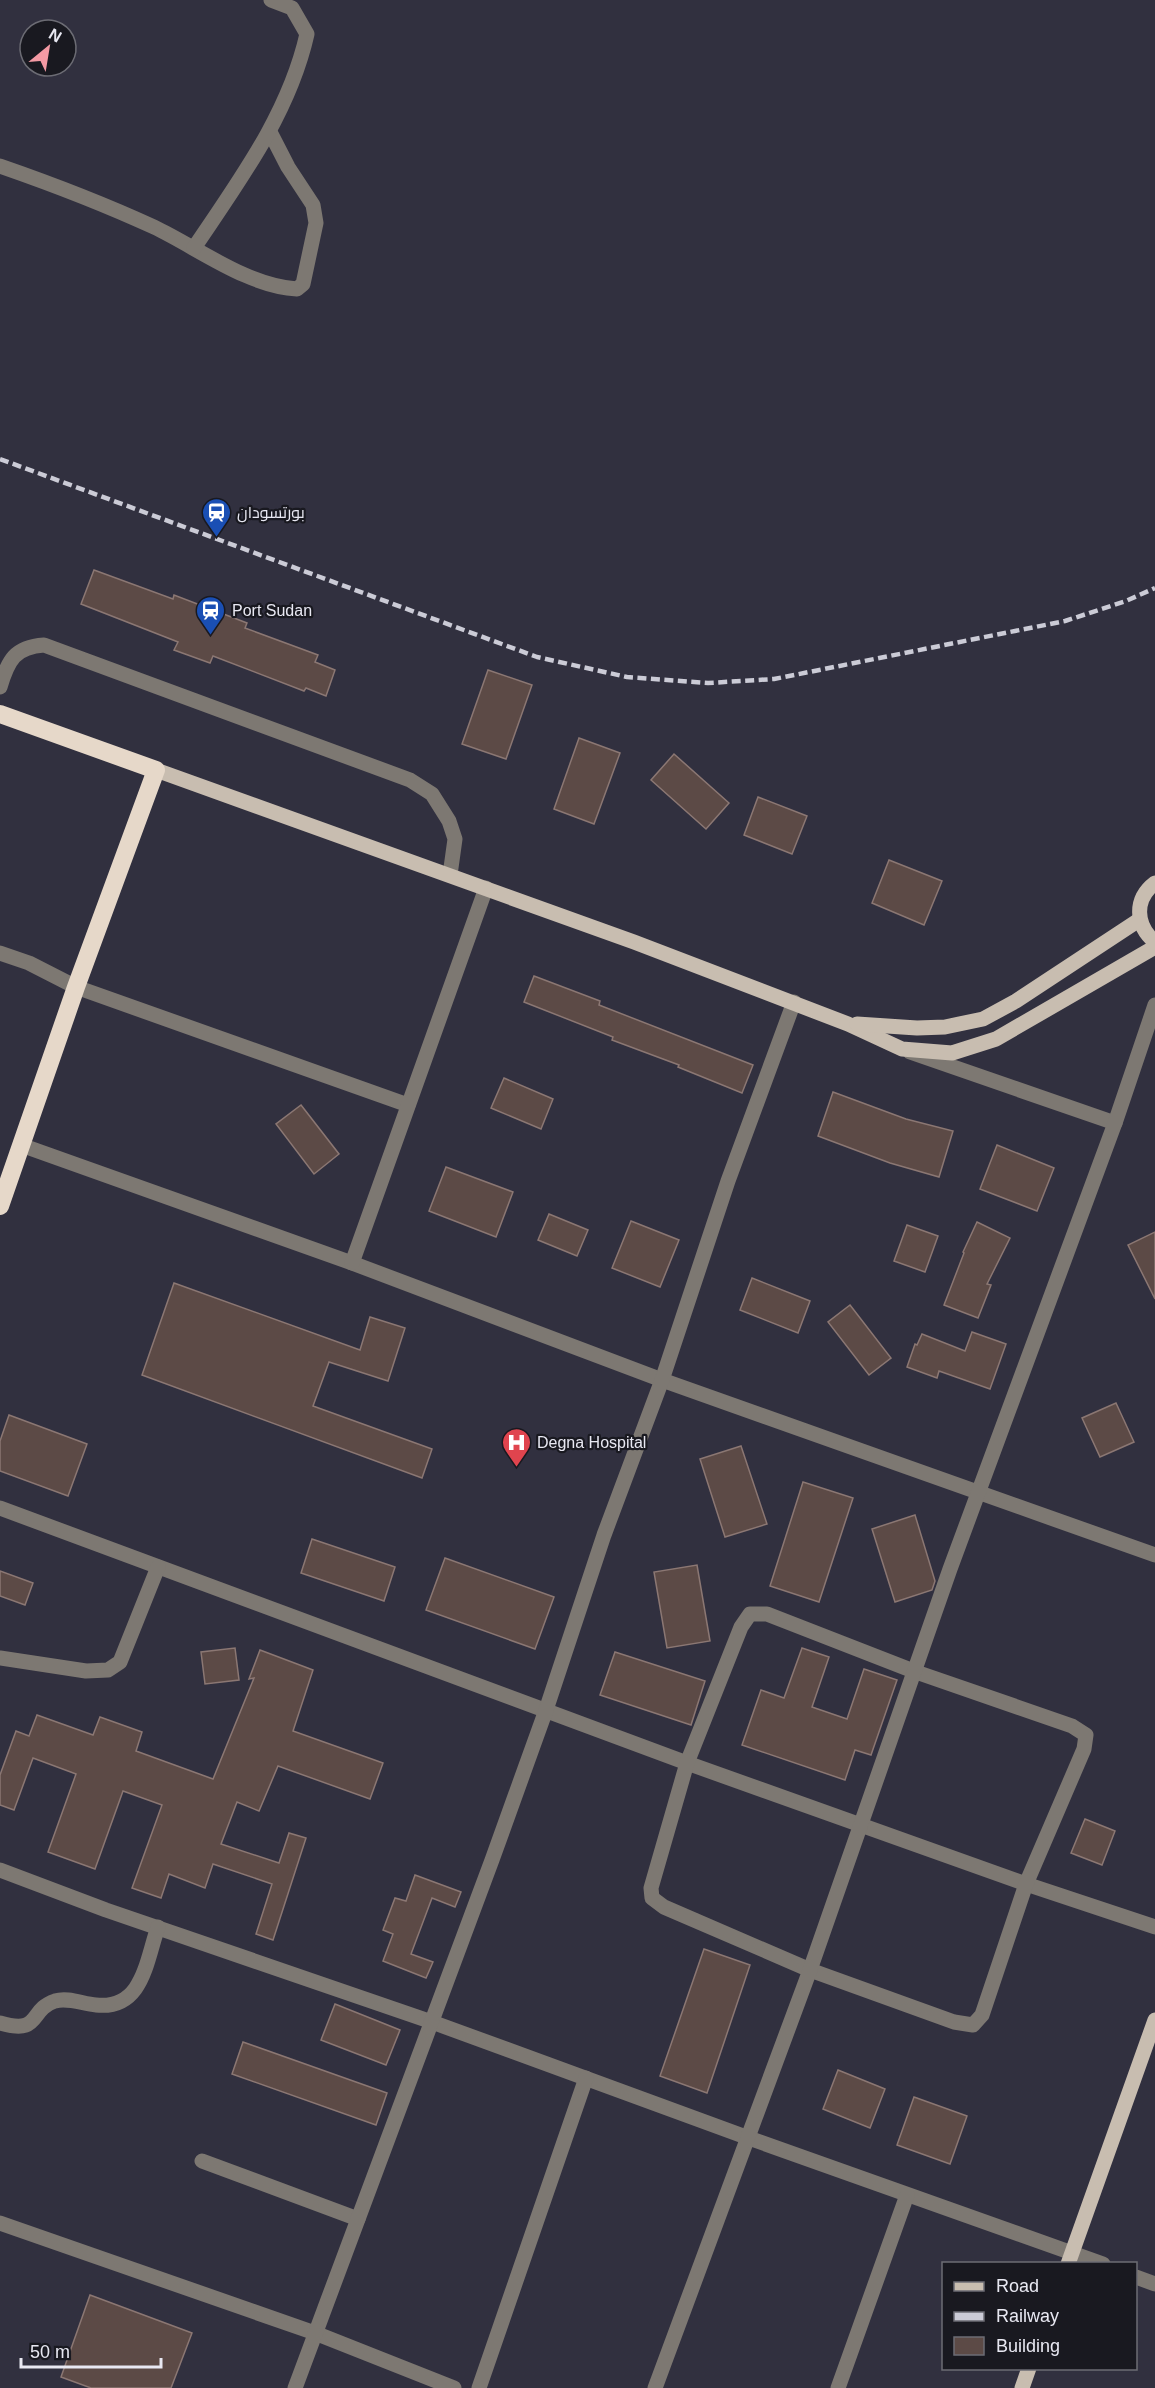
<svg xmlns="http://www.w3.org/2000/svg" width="1155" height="2388" viewBox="0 0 1155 2388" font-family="Arial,Cairo,sans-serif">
<rect width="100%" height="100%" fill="#31303f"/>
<g fill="#5c4a46" stroke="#8b7773" stroke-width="1.5">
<polygon points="94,570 173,599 174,595 247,623 245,628 318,655 315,662 335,670 326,696 306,688 304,691 213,656 210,663 174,650 178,642 81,604"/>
<polygon points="488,670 532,685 506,759 462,744"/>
<polygon points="579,738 620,753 594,824 554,809"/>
<polygon points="674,754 729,803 706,829 651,780"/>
<polygon points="758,797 807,816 792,854 744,835"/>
<polygon points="889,860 942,881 924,925 872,903"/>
<polygon points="534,976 600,1001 599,1005 753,1065 742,1093 678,1067 679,1065 612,1040 613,1037 524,1002"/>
<polygon points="504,1078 553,1099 541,1129 491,1108"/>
<polygon points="833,1092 906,1119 953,1131 939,1177 890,1163 818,1136"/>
<polygon points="301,1105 339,1154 314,1174 276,1124"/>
<polygon points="997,1145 1054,1168 1037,1211 980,1189"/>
<polygon points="446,1167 513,1192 496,1237 429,1211"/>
<polygon points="549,1214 588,1230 577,1256 538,1240"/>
<polygon points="631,1221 679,1240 660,1287 612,1268"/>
<polygon points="977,1222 1010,1238 987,1284 991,1285 978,1318 944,1305 964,1253 963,1252"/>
<polygon points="907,1225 938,1236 925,1272 894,1261"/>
<polygon points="1155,1232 1155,1299 1128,1245"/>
<polygon points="752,1278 810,1301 798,1333 740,1310"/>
<polygon points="174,1283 360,1350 370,1317 405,1328 388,1381 329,1362 313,1406 432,1449 422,1478 142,1375"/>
<polygon points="850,1305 891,1358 869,1375 828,1322"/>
<polygon points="972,1332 1006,1344 990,1389 939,1371 937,1378 907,1367 915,1344 917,1345 922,1334 965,1351"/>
<polygon points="1116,1403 1134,1442 1100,1457 1082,1418"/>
<polygon points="9,1415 87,1444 68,1496 0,1471 0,1441"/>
<polygon points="741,1446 767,1524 725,1537 700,1459"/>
<polygon points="803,1482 853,1498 819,1602 770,1586"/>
<polygon points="915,1515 935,1581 932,1590 895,1602 872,1529"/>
<polygon points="312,1539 395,1567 384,1601 301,1573"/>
<polygon points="445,1558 554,1597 535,1649 426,1610"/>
<polygon points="697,1565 710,1641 667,1648 654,1572"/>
<polygon points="0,1571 33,1583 25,1605 0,1596"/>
<polygon points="235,1648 239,1680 205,1684 201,1652"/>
<polygon points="802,1648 829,1657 812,1707 847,1719 864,1669 897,1680 871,1755 855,1750 845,1780 742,1745 761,1690 784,1698"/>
<polygon points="260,1650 313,1670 293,1731 383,1763 370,1799 278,1766 259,1811 237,1802 221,1844 279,1863 289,1833 306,1838 273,1940 256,1934 272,1884 213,1864 205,1888 169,1874 161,1898 132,1888 162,1805 123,1791 95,1869 48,1852 76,1774 33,1758 14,1810 0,1805 0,1775 16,1731 29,1736 37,1715 93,1735 100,1717 142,1732 136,1751 213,1779 254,1678 249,1679"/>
<polygon points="615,1652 705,1681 691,1725 600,1695"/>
<polygon points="1085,1819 1115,1831 1102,1865 1071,1853"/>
<polygon points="415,1875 461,1892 455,1907 432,1898 411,1954 433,1962 426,1978 383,1961 393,1934 383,1930 395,1898 406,1901"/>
<polygon points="704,1949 750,1965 707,2093 660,2076"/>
<polygon points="335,2004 400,2030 386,2065 321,2040"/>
<polygon points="243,2042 387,2093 376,2125 232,2074"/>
<polygon points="838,2070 885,2089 870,2128 823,2109"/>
<polygon points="914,2097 967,2116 950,2164 897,2145"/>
<polygon points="90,2295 192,2333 171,2388 91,2388 61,2377"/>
</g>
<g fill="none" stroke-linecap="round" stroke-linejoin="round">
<g stroke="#7d7872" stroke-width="15">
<path d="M0 166C52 184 104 204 154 227 198 248 247 286 297 289L303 284 316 223 313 205 288 167 270 132"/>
<path d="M194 248C239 181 289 114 307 34L292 8 271 0"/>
<path d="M0 687C8 660 15 647 44 645L410 780 432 794 449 821 455 839 450 875"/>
<polyline points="0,953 29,963 76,987 408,1105"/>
<polyline points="910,1052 1115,1123"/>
<polyline points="21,1145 352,1263 662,1380 1155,1555"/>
<polyline points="352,1263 486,888"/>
<polyline points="0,1508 687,1763 1026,1884 1155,1927"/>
<polygon points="750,1614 767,1614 916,1672 1072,1726 1086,1735 1084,1749 1026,1884 982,2015 973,2025 954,2022 810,1970 664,1907 652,1898 651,1888 687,1763 741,1627"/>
<polyline points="0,1658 86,1671 108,1670 120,1662 158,1567"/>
<polyline points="0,1870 106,1910 432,2022 746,2137 1103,2264"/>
<path d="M0 2023C42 2035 28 2010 55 2001 68 1997 83 2004 96 2005 143 2010 146 1961 158 1927"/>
<polyline points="202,2161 358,2219"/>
<polyline points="0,2223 315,2333 454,2388"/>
<polyline points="1136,2277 1155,2284"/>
<polyline points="295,2388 492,1860 546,1710 604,1535 662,1380 728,1181 794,1002"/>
<polyline points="479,2388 586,2078"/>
<polyline points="655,2388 810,1970 950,1569 1115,1123 1155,1005"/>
<polyline points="838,2388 907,2195"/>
</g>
<g stroke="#c8bdb0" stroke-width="15">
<polyline points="156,770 634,942 848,1024 902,1049 952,1053 996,1039 1155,947"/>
<path d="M1155 883C1134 899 1135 925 1155 942"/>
<polyline points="857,1024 917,1028 945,1027 983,1019 1016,1001 1139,920"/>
<polyline points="1068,2264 1155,2020"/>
<polyline points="1022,2388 1029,2368"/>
</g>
<polyline stroke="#e6d8c9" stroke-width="18" points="0,714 156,770 76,987 0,1206"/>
<polyline stroke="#cbcbd6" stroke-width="4.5" stroke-dasharray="9 4.5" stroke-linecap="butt" points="0,459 537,657 627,677 708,683 774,679 1065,621 1126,601 1155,588"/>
</g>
<defs>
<symbol id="station-pin" viewBox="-11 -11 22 30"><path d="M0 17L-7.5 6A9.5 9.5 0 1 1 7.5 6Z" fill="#1a4fb4" stroke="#191920"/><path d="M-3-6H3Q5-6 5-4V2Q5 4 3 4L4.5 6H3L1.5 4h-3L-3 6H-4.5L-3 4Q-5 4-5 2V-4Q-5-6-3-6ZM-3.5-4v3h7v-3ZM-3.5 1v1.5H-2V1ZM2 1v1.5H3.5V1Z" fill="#fff"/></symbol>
<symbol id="hospital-pin" viewBox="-11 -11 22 30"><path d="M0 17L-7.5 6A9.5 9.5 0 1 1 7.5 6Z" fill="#e0444e" stroke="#191920"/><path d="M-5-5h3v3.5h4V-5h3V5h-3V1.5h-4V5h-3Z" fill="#fff"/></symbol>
</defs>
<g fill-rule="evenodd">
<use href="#station-pin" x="200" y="496" width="33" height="45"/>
<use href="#station-pin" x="194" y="594" width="33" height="45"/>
<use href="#hospital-pin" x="500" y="1426" width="33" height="45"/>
</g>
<g text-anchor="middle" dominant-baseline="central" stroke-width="4.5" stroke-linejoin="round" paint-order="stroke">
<g font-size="16" fill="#e8e8f2" stroke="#191920" text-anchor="start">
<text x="237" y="512">بورتسودان</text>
<text x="232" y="610">Port Sudan</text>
<text x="537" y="1442">Degna Hospital</text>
</g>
</g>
<rect x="942" y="2262" width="195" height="108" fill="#191920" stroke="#6c6c74" stroke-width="1.5"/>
<rect x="954" y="2282" width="30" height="9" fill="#c8bdb0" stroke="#6c6c74" stroke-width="1.5"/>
<text x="996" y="2292" font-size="18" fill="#e8e8f2">Road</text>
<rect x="954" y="2312" width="30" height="9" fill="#cbcbd6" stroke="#6c6c74" stroke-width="1.5"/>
<text x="996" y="2322" font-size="18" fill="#e8e8f2">Railway</text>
<rect x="954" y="2337" width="30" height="18" fill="#5c4a46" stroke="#6c6c74" stroke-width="1.5"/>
<text x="996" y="2352" font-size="18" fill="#e8e8f2">Building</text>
<g transform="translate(48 48) rotate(30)"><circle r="28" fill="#191920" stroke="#6c6c74" stroke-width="1.5"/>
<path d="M0-4.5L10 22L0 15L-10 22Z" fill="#f49aa4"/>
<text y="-9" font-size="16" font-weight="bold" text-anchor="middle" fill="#e8e8f2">N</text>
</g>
<path d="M21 2358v9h140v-9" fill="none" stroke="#e8e8f2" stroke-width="3"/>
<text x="30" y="2358" font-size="18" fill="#e8e8f2" stroke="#191920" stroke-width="4.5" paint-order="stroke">50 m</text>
</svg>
